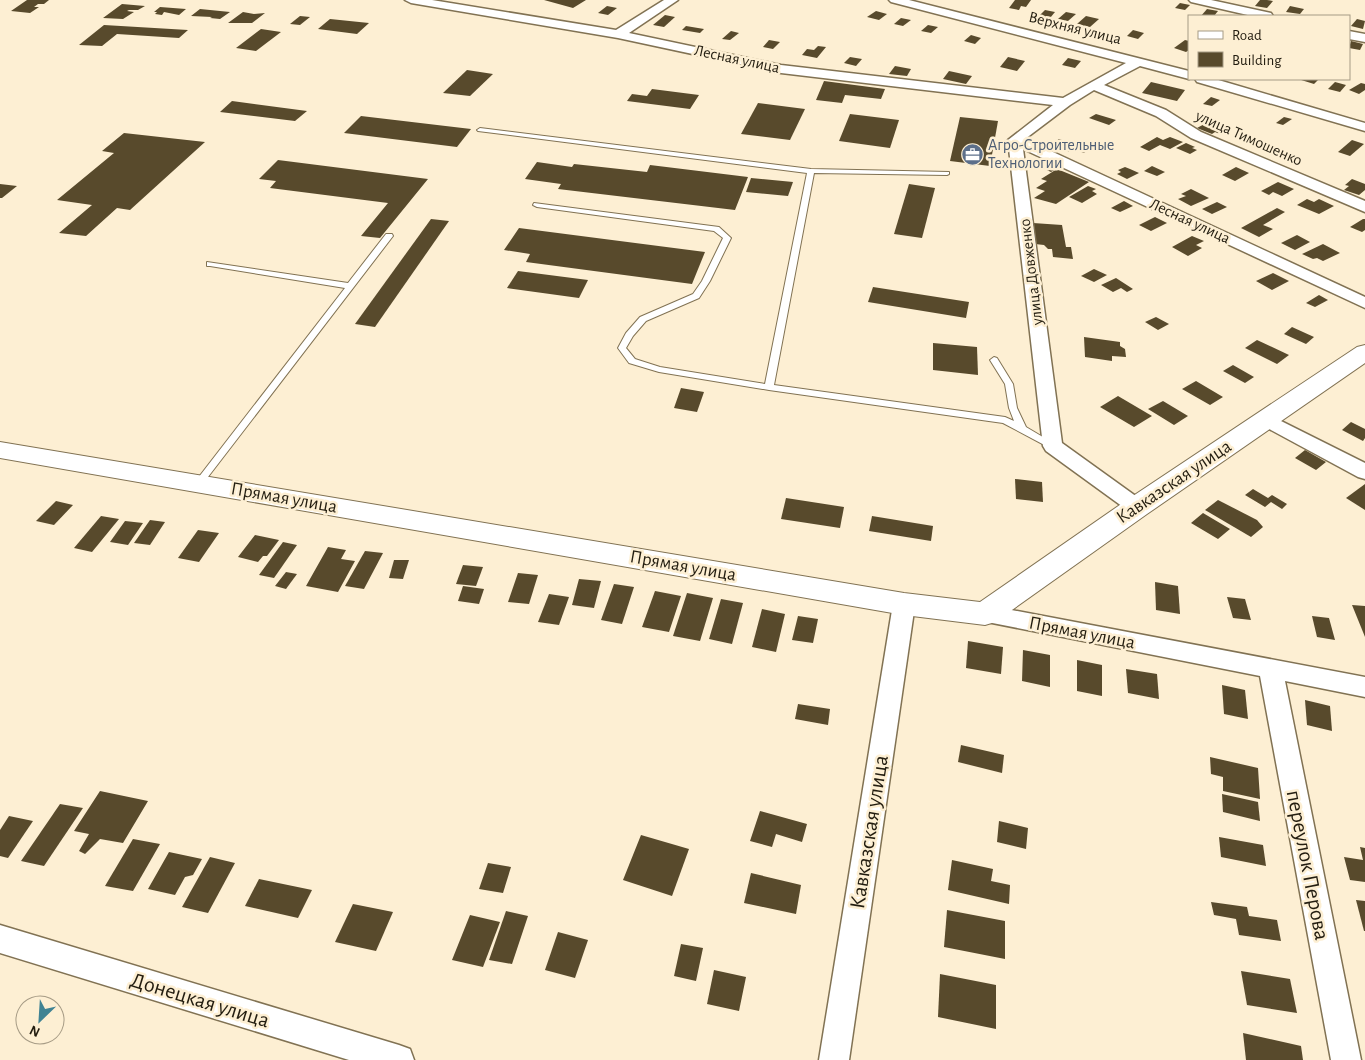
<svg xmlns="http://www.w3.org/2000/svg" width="1365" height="1060" viewBox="0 0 1365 1060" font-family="'Alegreya Sans',sans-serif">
<rect width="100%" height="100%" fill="#fdefd3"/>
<g fill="#584a2c">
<polygon points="27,0 49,0 44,4 38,4 34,7 39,7 30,13 11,11"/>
<polygon points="544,0 586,0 573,8"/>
<polygon points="1015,0 1031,0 1026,7 1021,6 1019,10 1009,8"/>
<polygon points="1260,0 1267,0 1273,1 1267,8 1255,6"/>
<polygon points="1180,3 1190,5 1185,10 1175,8"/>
<polygon points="122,4 145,6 138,10 129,10 127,11 134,12 123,19 103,18"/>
<polygon points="607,6 617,8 608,15 598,13"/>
<polygon points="1290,6 1304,9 1300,14 1286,12"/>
<polygon points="160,7 186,9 179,15 164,12 162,15 155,14 157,12 154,12"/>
<polygon points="200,9 230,12 220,19 210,18 212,17 191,16"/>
<polygon points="1207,9 1218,11 1214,16 1201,16"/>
<polygon points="1045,10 1055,12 1050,18 1039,16"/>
<polygon points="876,11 887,14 879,20 867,17"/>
<polygon points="243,12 254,14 265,13 252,23 228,23"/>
<polygon points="1066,12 1076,14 1068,21 1058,19"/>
<polygon points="665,15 675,17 664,27 653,25"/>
<polygon points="300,16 310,17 300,25 290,24"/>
<polygon points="1086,16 1099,19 1090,27 1077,24"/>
<polygon points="901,18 911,20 903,26 894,24"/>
<polygon points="330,19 369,23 357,34 318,29"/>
<polygon points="1357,19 1365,21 1363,29 1351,26"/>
<polygon points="104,25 188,30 179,38 117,34 102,46 79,45"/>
<polygon points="928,25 938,27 931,33 921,31"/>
<polygon points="686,26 704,29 700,33 682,30"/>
<polygon points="261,29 281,32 256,51 236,48"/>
<polygon points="1133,30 1144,33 1138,39 1127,36"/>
<polygon points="731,31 739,33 730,40 722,39"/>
<polygon points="971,35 981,38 975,44 964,41"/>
<polygon points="769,40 780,42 773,49 763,47"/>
<polygon points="1185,40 1189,41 1189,50 1186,52 1174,48"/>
<polygon points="1351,41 1363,44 1360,50 1349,48"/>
<polygon points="818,46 826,47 817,58 802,55 807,49 814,50"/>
<polygon points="850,57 862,59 856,66 844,63"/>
<polygon points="1008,57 1025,61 1017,71 1000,67"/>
<polygon points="1068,58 1081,61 1075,68 1062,65"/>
<polygon points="895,66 911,69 907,76 889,74"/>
<polygon points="467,70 493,74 470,96 443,93"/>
<polygon points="949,71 972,76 966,84 943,79"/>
<polygon points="1298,79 1319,79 1314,84"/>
<polygon points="824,81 885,89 881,99 845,95 842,103 816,100"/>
<polygon points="1151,82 1185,90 1177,101 1142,93"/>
<polygon points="1335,82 1346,85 1340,92 1328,89"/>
<polygon points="1361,83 1365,84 1365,90 1359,94 1349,90"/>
<polygon points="652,89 699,95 690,109 627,101 632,94 647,96"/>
<polygon points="1211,97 1220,100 1212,106 1203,104"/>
<polygon points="232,101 307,111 295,121 220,112"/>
<polygon points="758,103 805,109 790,140 741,134"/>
<polygon points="850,114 899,120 890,148 839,141"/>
<polygon points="1096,114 1116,120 1109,125 1089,118"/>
<polygon points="361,116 471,129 457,147 344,133"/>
<polygon points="960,117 998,121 990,166 950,161"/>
<polygon points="1284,117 1292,119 1283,125 1276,123"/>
<polygon points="1210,121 1230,129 1220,134 1215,132 1212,134 1197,128"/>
<polygon points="124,133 205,142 130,210 117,208 86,236 59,233 92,205 57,200 114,153 102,151"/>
<polygon points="1157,137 1163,140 1170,137 1183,142 1170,149 1160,145 1149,151 1140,147"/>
<polygon points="1059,139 1089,149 1084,153 1073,149 1070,152 1051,145"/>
<polygon points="1352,140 1364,144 1350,156 1338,152"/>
<polygon points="1186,143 1195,147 1192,148 1197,150 1190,154 1176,148"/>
<polygon points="278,160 428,179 380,238 361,236 388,203 270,188 276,181 259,179"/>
<polygon points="1045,161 1059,167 1051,172 1036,165"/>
<polygon points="537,162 572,167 574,164 647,172 650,165 748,177 735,210 558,189 561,184 525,179"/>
<polygon points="1152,166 1165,172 1157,176 1144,171"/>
<polygon points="1125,167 1130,169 1139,173 1127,179 1117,174 1121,172 1118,170"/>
<polygon points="1236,167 1249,173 1235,181 1222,175"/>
<polygon points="1057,169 1089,182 1056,204 1034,198 1045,191 1036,188 1047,181 1041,179"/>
<polygon points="751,178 793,182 788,196 746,192"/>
<polygon points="1352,179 1365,184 1365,190 1359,195 1344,190 1349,186 1345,185"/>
<polygon points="1278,182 1294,189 1282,196 1273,192 1269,195 1261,191"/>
<polygon points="0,184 17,186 2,198 0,198"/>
<polygon points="909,184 935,188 922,238 894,234"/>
<polygon points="1088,186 1096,189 1092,191 1097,194 1082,203 1069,197"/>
<polygon points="1191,189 1209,198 1191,206 1178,199 1186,196 1181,194"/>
<polygon points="1307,199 1314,202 1319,199 1334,206 1319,214 1297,205"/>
<polygon points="1124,201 1133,206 1120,212 1111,208"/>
<polygon points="1217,202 1227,207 1212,214 1202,209"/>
<polygon points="1277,208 1285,212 1263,225 1273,229 1259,237 1241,228"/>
<polygon points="1155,217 1167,223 1151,231 1139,225"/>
<polygon points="431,219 449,221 375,327 355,324"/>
<polygon points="1363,219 1365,219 1365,230 1362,232 1350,227"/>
<polygon points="1033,223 1062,225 1066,247 1071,247 1073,259 1053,257 1052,249 1048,249 1044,245 1035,244"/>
<polygon points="519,228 705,252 692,284 526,262 530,254 504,250"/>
<polygon points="1297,235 1310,242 1295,250 1281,243"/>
<polygon points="1192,236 1204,241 1196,245 1202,248 1188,256 1172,247"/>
<polygon points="1323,244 1340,253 1323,261 1317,258 1313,259 1302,254"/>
<polygon points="1094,269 1107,275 1094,282 1081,276"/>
<polygon points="518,271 588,280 579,298 507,288"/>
<polygon points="1273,273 1289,281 1272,290 1256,281"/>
<polygon points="1116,278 1133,289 1127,292 1121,288 1113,292 1101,285"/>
<polygon points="873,287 969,302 966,318 868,302"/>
<polygon points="1319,295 1328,300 1315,307 1306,303"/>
<polygon points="1156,317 1169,324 1158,330 1145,322"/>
<polygon points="1292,327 1314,337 1306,344 1284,334"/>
<polygon points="1084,337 1120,342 1120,346 1125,349 1126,357 1112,356 1112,361 1085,357"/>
<polygon points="1257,340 1289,355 1277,364 1245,348"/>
<polygon points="933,343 977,347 978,375 933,370"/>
<polygon points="1233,365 1254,377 1245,383 1223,371"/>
<polygon points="1196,381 1223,397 1210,405 1182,389"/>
<polygon points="681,388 704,392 697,412 674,408"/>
<polygon points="1118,396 1152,416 1134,427 1100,407"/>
<polygon points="1163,401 1188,416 1174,425 1148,409"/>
<polygon points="1351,422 1365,429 1365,438 1363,441 1342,430"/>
<polygon points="1305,450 1326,462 1316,470 1295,458"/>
<polygon points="1015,479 1042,482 1043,502 1016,499"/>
<polygon points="1365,484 1365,510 1346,498"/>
<polygon points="1253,489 1268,498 1272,495 1287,504 1282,509 1271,502 1265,507 1245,495"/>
<polygon points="786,498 844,507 840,528 781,519"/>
<polygon points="1218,500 1257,520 1263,527 1251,537 1205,510"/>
<polygon points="56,501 73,505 54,525 36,521"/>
<polygon points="1203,513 1230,529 1218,539 1191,523"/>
<polygon points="101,516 119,519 92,552 74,548"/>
<polygon points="872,516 933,526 931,541 869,531"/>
<polygon points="150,520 165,522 150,545 134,543"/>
<polygon points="125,521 143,523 128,545 110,542"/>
<polygon points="198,530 219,533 199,562 178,558"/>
<polygon points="255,535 279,540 267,556 263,556 258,562 238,557"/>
<polygon points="283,542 297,545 274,578 259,575"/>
<polygon points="328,547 346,550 341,559 355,561 338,592 306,586"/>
<polygon points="365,551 383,553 364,589 345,586"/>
<polygon points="394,560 409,560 403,579 389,578"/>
<polygon points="463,565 483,567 476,586 456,584"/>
<polygon points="286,572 297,574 286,589 275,586"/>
<polygon points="518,573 538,575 529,604 508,602"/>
<polygon points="579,579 601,581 594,608 572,605"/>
<polygon points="1155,582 1178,586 1180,614 1156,610"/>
<polygon points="614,584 634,587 622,624 601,620"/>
<polygon points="463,586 484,589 479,604 458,601"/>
<polygon points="655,591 681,596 669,632 642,627"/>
<polygon points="687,593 713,598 700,641 673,636"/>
<polygon points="549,594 569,597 559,625 538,622"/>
<polygon points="1227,597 1245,599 1251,620 1233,618"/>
<polygon points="721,599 743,603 732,644 709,639"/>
<polygon points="1352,605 1365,606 1365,637"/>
<polygon points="762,609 785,614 776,652 752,647"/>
<polygon points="798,616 818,619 813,643 792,640"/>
<polygon points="1312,616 1329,618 1335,640 1317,637"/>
<polygon points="968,641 1003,647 1001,674 966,668"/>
<polygon points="1023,650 1050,655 1050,687 1022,681"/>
<polygon points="1077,660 1102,665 1102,696 1077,691"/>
<polygon points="1126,669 1157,674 1159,699 1128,693"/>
<polygon points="1222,685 1245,690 1248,719 1224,714"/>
<polygon points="1305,700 1330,706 1332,731 1307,725"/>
<polygon points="798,704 830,709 828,725 795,719"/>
<polygon points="961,745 1004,755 1002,773 958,762"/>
<polygon points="1210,757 1258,768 1260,799 1223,791 1223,777 1211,774"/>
<polygon points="100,791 148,801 123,843 100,839 85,854 79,851 89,834 74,831"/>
<polygon points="1222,794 1258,802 1260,821 1223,812"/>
<polygon points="60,804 83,808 44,866 21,861"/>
<polygon points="760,811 807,824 802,842 776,834 772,847 750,841"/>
<polygon points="9,816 33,821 8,858 0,856 0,830"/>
<polygon points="999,821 1028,828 1026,849 997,842"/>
<polygon points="641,835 689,849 672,896 623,880"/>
<polygon points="1219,837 1263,845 1266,866 1221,857"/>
<polygon points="133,839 160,844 133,891 105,886"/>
<polygon points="1360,847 1365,848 1365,882 1350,880 1344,857 1363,860"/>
<polygon points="169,852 202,859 193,875 185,877 175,895 148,889"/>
<polygon points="210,857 235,863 208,913 182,907"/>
<polygon points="952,860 993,869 991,881 1010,885 1009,904 948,890"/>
<polygon points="488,863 511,867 503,893 479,889"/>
<polygon points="751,873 801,885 796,914 744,903"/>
<polygon points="259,879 312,890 298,918 245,906"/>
<polygon points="1356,900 1365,901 1365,931 1364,931"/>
<polygon points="1211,902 1247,907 1249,916 1277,920 1281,941 1239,935 1236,919 1214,915"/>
<polygon points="353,904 393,912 376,951 335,942"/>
<polygon points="947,910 1005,921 1005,959 944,947"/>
<polygon points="506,911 528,916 512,964 489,960"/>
<polygon points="470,915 500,922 483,967 452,960"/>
<polygon points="558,932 588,940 575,978 545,970"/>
<polygon points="681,944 703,948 696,981 674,976"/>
<polygon points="714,970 746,977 739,1011 707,1004"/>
<polygon points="1241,971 1290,979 1297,1013 1247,1005"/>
<polygon points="940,974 996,985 996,1029 938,1017"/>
<polygon points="1243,1033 1301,1046 1303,1060 1246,1060"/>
</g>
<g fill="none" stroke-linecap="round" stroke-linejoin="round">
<defs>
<g id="lane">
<polygon points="480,128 811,169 949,172 949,174 947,175 814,173 774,385 1005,417 1014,421 1009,408 1005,384 990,360 994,357 997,358 1013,384 1017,408 1026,427 1058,446 1056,448 1050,448 1003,423 769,390 659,372 629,363 618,348 626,333 640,317 693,294 702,281 723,238 714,231 537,207 533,205 534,203 719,227 731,238 710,281 699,298 646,321 633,336 626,348 635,359 660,367 765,384 807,173 478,131 477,130"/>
<polygon points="386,234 392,234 393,236 201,486 195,486 193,484 195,482 345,288 210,266 207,266 207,262 348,283"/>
</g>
<g id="street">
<polygon points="405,0 432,0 616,30 664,0 678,0 629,33 781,65 1063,98 1126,63 891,2 889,0 909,0 1189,71 1189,79 1140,66 1104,85 1166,110 1201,132 1365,201 1365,212 1191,138 1156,116 1094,90 1070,105 1025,139 1365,297 1365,308 1023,149 1062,443 1144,502 1147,507 1144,512 1137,514 1130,512 1046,451 1043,446 1008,140 1053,105 781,73 618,38 411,3"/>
<polygon points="1189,0 1211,0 1271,13 1273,16 1252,16 1191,2"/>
<polygon points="1349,31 1365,34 1365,42 1349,39"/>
<polygon points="1195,79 1215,79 1365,123 1365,131 1197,82"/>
<polygon points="1267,414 1365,463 1365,479 1358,477 1260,424 1257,420 1260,416"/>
<polygon points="904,595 912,598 915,604 849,1060 819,1060 893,604 896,598"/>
<polygon points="985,605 1365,677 1365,697 1285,681 1361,1060 1331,1060 1260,676 977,620 974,614 977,608"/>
<polygon points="0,925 399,1045 410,1049 414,1060 349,1060 0,953"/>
</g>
<polygon id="secondary" points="1365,345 1365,363 1147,514 995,622 985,625 904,615 0,458 0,442 904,593 980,602 1127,500 1357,347"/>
</defs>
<use href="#lane" stroke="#817253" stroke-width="2"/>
<use href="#street" stroke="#817253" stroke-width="3"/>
<use href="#secondary" stroke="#817253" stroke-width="2"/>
<use href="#lane" fill="#fff" fill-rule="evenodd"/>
<use href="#street" fill="#fff" fill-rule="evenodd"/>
<use href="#secondary" fill="#fff" fill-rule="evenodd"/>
</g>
<defs>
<symbol id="office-disc" viewBox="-11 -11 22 22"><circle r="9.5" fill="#5c6f8a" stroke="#fdefd3"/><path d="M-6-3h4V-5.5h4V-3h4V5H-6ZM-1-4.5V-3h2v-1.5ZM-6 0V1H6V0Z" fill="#fff"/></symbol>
</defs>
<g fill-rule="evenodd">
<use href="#office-disc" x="960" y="142" width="25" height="25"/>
</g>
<g text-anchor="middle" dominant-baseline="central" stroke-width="5" stroke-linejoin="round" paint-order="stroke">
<g font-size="16" fill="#231d10" stroke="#fdefd3">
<text transform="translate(1075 28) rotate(14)">Верхняя улица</text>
<text transform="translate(737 59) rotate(12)">Лесная улица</text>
<text transform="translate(1249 138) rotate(24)">улица Тимошенко</text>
<text transform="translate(1190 221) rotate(25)">Лесная улица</text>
<text transform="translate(1031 272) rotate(-97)">улица Довженко</text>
</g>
<g font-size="16" fill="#4e5e75" stroke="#fdefd3" text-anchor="start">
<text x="988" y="145">Агро-Строительные<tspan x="988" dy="18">Технологии</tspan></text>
</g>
<g font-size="19" fill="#231d10" stroke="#fdefd3">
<text transform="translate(1174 482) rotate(-34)">Кавказская улица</text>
<text transform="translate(284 498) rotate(10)">Прямая улица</text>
<text transform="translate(683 566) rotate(10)">Прямая улица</text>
<text transform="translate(1082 633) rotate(11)">Прямая улица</text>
</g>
<g font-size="22" fill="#231d10" stroke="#fdefd3">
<text transform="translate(869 832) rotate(-81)">Кавказская улица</text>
<text transform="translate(1308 865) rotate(79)">переулок Перова</text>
<text transform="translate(200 1000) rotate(17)">Донецкая улица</text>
</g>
</g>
<rect x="1188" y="15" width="162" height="65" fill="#fdefd3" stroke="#a69b85"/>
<rect x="1198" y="31" width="25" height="8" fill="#ffffff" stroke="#a69b85"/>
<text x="1232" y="40" font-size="15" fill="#231d10">Road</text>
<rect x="1198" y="52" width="25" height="15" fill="#584a2c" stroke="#a69b85"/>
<text x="1232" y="65" font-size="15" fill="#231d10">Building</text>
<g transform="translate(40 1020) rotate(205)"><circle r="24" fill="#fdefd3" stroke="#a69b85"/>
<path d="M0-4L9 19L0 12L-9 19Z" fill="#408393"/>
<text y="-8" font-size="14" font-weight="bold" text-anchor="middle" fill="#231d10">N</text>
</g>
</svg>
